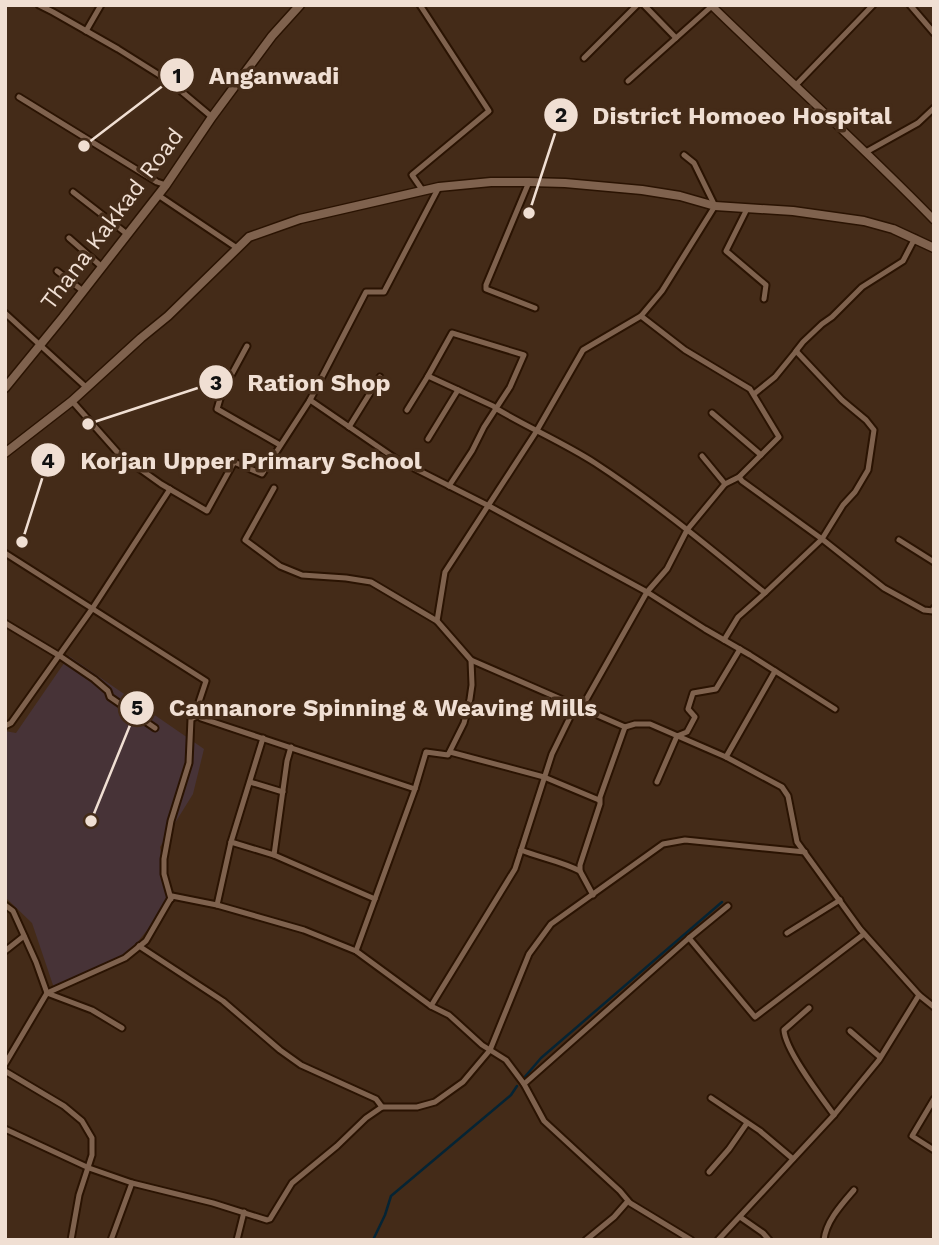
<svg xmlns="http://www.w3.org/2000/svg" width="939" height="1245" viewBox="0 0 939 1245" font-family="'Work Sans',sans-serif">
<rect width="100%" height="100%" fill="#442b18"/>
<polygon fill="#473337" points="69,656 204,749 193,794 160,847 169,903 136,944 118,959 54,988 32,923 5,897 5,731 16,733"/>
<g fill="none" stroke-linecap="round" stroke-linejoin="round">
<g stroke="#052434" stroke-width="2.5">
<polyline points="523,1079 541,1058 722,902"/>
<polyline points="373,1240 385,1215 391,1196 511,1095 517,1086"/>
</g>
<defs>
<g id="minor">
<polyline points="39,5 53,12 118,49 169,81 212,117"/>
<polyline points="420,5 489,111 412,175 423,191"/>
<polyline points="644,5 676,38"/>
<polyline points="910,5 934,33"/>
<polyline points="86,31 101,5"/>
<polyline points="584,58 637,5"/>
<polyline points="628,81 713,5"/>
<polyline points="795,86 873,5"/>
<polyline points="19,97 157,182 166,185"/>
<polyline points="866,152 918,123 934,108"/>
<polyline points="529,182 486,285 486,289 535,308"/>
<polyline points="73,192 127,234"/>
<polyline points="158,195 237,248"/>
<polyline points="747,209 726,251 766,285 764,299"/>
<polyline points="69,238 102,267"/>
<polyline points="57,271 83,291"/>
<polyline points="5,313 87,388"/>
<polyline points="247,346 222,392 217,409 280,445"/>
<polyline points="754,394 775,377 797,350"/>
<polyline points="310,400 366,292 384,292 439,187"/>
<polyline points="72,401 119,454 161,484 207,511 234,462 262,474 310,400 396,459 489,506 647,592 705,629 750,655 835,709"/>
<polyline points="407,410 428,376"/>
<polyline points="712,413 761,455"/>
<polyline points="349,427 380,377"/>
<polyline points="428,439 458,390"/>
<polyline points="702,456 725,484"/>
<polyline points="739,477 742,481 822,539 884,588 924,610 933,611 934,608"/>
<path d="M449 486 472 451 484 427 510 387 524 355 452 333 428 376 493 406 497 409C529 428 564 443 595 463 655 502 710 548 765 593L822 539 843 505 855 492 868 470 874 430 866 420 842 400 796 351 803 342 822 324 832 317 862 287 903 261 915 238"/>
<polyline points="274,488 245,540 280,566 302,575 346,578 371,582 437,621"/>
<polyline points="899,540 934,562"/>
<polyline points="5,553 206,681 196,711 201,718 415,789"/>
<polyline points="5,623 60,656 94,679 108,691 110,697 155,728"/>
<polyline points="724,640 738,617 765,593"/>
<polyline points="471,660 625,727 635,724 650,724 726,757 782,787 788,796 797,842 860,929 919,995 934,1007"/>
<polyline points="582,707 647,592 667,569 687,530 725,484 739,477 779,437 750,389 685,350 641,316"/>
<polyline points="5,726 11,723 92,609 170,489"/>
<polyline points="450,752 544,777 599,800 625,727"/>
<polyline points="726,757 775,671"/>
<polyline points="250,782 283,792"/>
<polyline points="657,782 677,736 687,732 695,717 688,709 693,693 716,689 740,649"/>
<polyline points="231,842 274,855 375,899"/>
<path d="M521 850C541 858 561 861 580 871"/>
<polyline points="274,855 287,761 291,747"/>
<polyline points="593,895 580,871 580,865 600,804 600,799"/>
<polyline points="171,899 164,874 164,859 171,821 189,763 191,719 197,716"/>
<polyline points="5,905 13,911 36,962 47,993 5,1064"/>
<polyline points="217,905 231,842 263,738"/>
<polyline points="787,933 840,900"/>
<polyline points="689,938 755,1017 864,934"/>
<polyline points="139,946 223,1001 280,1050 301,1065 376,1099 382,1107"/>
<polyline points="5,951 24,936"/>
<polyline points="356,951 415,789 426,752 448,755 464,723 470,699 472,685 471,660 437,621 445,572 536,432 583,350 641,316 662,291 715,206 694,163 684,155"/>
<polyline points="47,993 125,958 146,941 172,896 217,905 304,930 356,951 431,1006 449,1015 482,1045 506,1060 524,1084 544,1121 620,1191 630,1203 691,1240"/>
<polyline points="47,993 92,1010 122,1028"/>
<polyline points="431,1006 515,869 552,754 576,705"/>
<path d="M809 1008 784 1030C785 1050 821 1097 834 1115"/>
<polyline points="850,1031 880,1057"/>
<polyline points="5,1071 64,1106 82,1121 92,1138 92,1155 79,1195 71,1240"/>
<polyline points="524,1084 689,938 728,906"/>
<polyline points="711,1098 760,1131 793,1159"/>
<polyline points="934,1099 912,1136 934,1150"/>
<polyline points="5,1129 89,1168 132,1183 213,1203 267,1220 270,1219 292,1183 337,1146 366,1118 382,1107 417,1107 435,1102 463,1082 490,1050 529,954 551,924 663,844 685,840 805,852"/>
<polyline points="709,1172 729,1149 747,1123"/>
<polyline points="740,1217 763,1233 769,1240"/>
<polyline points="111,1240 132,1183"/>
<polyline points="237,1240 244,1212"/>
<polyline points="586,1240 614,1217 628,1201"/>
<polyline points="718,1240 834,1115 879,1060 919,995"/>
<path d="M824 1240C826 1221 842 1204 854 1190"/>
</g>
<path id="tertiary" d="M711 5C785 77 862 146 934 220"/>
<g id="secondary">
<polyline points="5,388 63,317 166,185 212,117 272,36 300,5"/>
<polyline points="5,453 72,401 141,338 168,316 249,237 300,219 439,187 491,182 529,182 565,183 642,190 680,196 715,206 793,211 864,221 893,229 934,248"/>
</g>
</defs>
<use href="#minor" stroke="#2a1302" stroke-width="9"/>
<use href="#tertiary" stroke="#2a1302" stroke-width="10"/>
<use href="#secondary" stroke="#2a1302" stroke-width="11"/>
<use href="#minor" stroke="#7f624e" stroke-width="5"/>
<use href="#tertiary" stroke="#7f624e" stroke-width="7"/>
<use href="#secondary" stroke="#7f624e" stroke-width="8"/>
</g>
<g text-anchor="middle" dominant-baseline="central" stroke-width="7" stroke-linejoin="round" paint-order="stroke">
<g font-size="23" fill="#f0dfd3" stroke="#442b18">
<text transform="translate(112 219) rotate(-53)">Thana Kakkad Road</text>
</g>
</g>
<path fill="none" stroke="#f0dfd3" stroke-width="2.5" d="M84 146L177 75M529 213L561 115M88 424L216 382M22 542L48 460M91 821L137 708"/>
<g fill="#f0dfd3" stroke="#442b18" stroke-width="2.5">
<circle cx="84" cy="146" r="7"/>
<circle cx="529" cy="213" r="7"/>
<circle cx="88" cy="424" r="7"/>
<circle cx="22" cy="542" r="7"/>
<circle cx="91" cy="821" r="7"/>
<circle cx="177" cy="75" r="18"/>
<circle cx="561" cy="115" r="18"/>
<circle cx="216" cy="382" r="18"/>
<circle cx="48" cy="460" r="18"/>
<circle cx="137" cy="708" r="18"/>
</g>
<g font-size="21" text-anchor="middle" font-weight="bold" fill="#111">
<text x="177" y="83">1</text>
<text x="561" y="122">2</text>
<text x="216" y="390">3</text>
<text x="48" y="468">4</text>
<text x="137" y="715">5</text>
</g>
<g font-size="24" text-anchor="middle" font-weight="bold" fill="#f0dfd3" stroke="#442b18" stroke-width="7" stroke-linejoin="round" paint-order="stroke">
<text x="274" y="84">Anganwadi</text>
<text x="742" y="124">District Homoeo Hospital</text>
<text x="319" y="391">Ration Shop</text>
<text x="251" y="469">Korjan Upper Primary School</text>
<text x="383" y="716">Cannanore Spinning &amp; Weaving Mills</text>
</g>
<rect width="939" height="1245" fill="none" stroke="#f0dfd3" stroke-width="14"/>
</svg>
